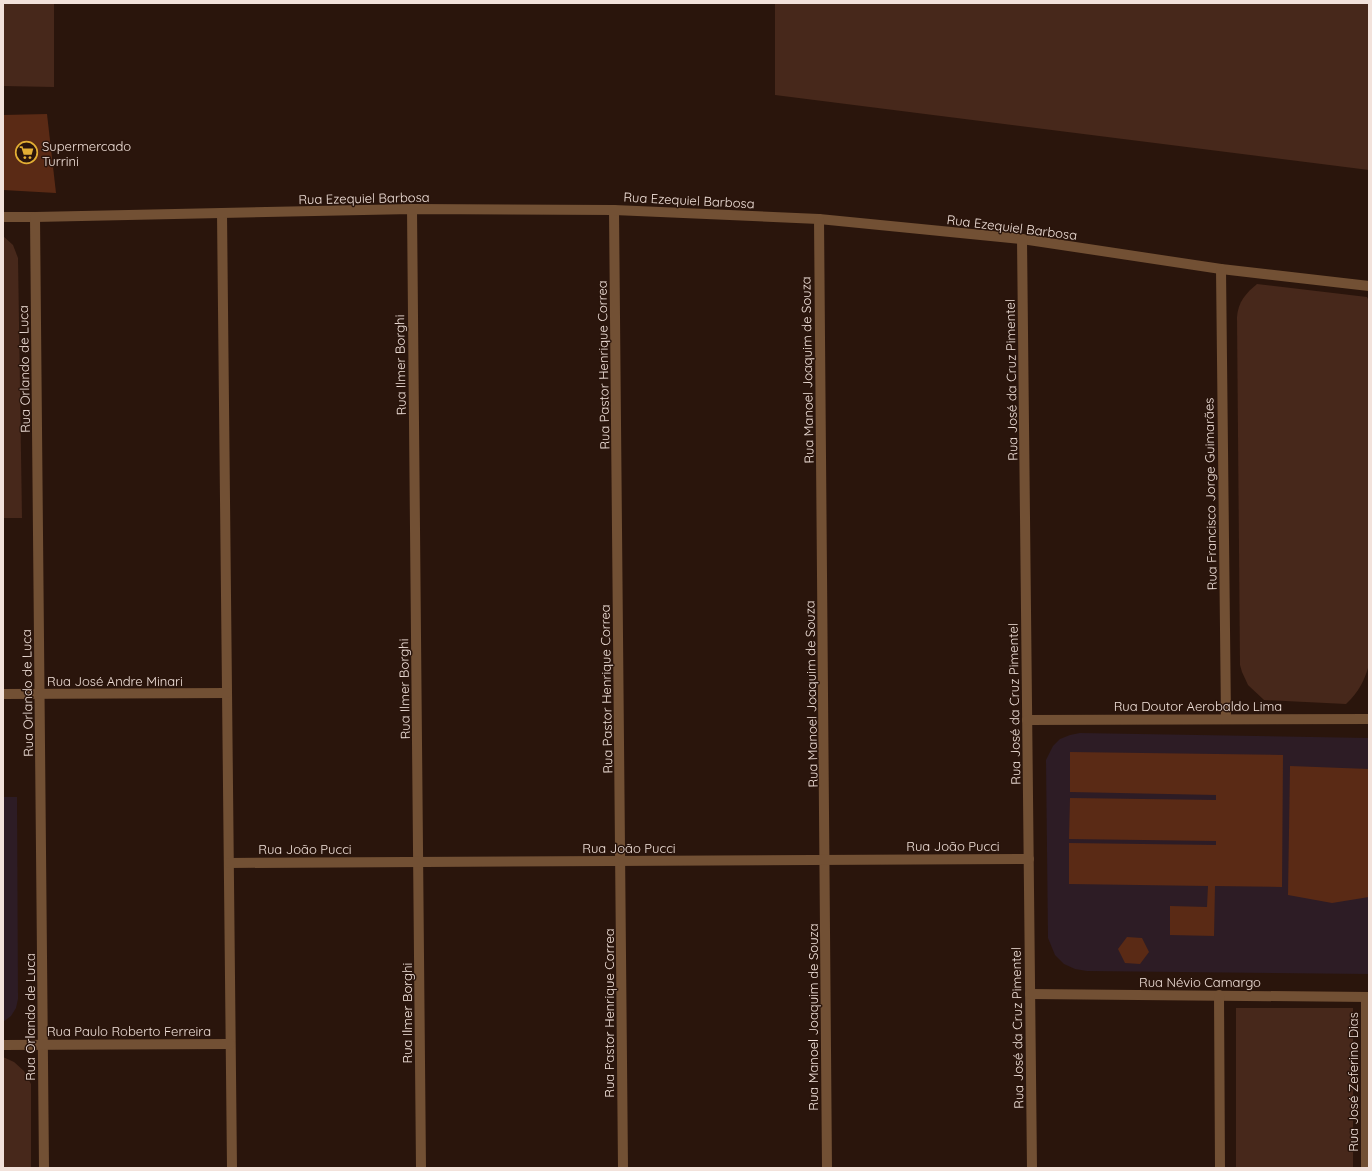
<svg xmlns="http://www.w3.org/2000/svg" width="1372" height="1171" viewBox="0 0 1372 1171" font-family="Quicksand,sans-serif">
<rect width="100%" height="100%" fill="#2a150c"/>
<g fill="#2d1c25">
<polygon points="1080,733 1369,738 1369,974 1087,971 1075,969 1064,964 1055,955 1048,938 1046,760 1053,746 1060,739 1070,735"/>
<polygon points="3,797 17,797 18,999 16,1008 11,1016 3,1022"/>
</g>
<g fill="#47281b">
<polygon points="3,3 54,3 54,87 3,86"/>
<polygon points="775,3 1369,3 1369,170 775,95"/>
<polygon points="3,236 13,245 18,258 22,518 3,518"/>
<path d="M1257 284 1367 297 1369 301V665C1364 681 1359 692 1346 704L1264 700 1248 685 1242 672 1240 665 1237 317C1238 302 1246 293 1257 284Z"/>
<rect x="1236" y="1008" width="117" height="160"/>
<polygon points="3,1057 14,1062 24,1071 31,1084 31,1168 3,1168"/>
</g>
<g fill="#5a2a15">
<polygon points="47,114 56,193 3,190 3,115"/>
<polygon points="1070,752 1283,755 1282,887 1215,886 1214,936 1170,935 1170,906 1207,907 1208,886 1069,884 1069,843 1216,845 1216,841 1069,839 1070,798 1216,800 1216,795 1070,792"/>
<polygon points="1290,766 1369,769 1369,897 1332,903 1288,895"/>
<polygon points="1127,937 1142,938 1149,952 1140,964 1125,963 1118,949"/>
</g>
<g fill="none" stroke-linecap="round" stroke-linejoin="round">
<g stroke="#725034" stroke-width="10">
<polyline points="412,209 421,1168"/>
<polyline points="614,210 623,1168"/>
<polyline points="222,213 232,1168"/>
<polyline points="3,217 35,217 412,209 614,210 819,219 1022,239 1221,269 1369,286"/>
<polyline points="35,217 44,1168"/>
<polyline points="819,219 827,1168"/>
<polyline points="1022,239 1032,1168"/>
<polyline points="1221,269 1226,719"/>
<polyline points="3,694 227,693"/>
<polyline points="1027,720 1369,719"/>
<polyline points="229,863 1029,859"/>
<polyline points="1030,994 1369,997"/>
<polyline points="1219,995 1220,1168"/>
<polyline points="1366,997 1366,1168"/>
<polyline points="3,1045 230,1044"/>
</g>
</g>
<defs>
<symbol id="supermarket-ring" viewBox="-11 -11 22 22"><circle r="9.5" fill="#2a150c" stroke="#e2ae34" stroke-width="1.5"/><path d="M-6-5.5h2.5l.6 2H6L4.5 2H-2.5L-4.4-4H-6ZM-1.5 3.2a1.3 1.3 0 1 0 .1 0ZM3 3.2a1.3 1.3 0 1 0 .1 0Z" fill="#e2ae34"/></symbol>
</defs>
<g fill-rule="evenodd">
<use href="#supermarket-ring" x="14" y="140" width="25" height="25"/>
</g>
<g text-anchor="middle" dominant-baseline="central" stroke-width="3" stroke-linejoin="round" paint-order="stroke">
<g font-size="13" fill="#f2e2db" stroke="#2a150c" text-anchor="start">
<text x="42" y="146">Supermercado<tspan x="42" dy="15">Turrini</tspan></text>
</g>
<g font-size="13" fill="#f2e2db" stroke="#2a150c">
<text transform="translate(364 198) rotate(-1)">Rua Ezequiel Barbosa</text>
<text transform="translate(689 200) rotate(3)">Rua Ezequiel Barbosa</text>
<text transform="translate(1012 227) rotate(7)">Rua Ezequiel Barbosa</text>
<text transform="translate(400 365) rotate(-91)">Rua Ilmer Borghi</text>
<text transform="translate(603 365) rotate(-91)">Rua Pastor Henrique Correa</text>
<text transform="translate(24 369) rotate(-91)">Rua Orlando de Luca</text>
<text transform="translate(807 370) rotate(-91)">Rua Manoel Joaquim de Souza</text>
<text transform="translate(1011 380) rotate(-91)">Rua José da Cruz Pimentel</text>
<text transform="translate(1210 494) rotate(-91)">Rua Francisco Jorge Guimarães</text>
<text x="115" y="681">Rua José Andre Minari</text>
<text transform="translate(404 689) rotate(-91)">Rua Ilmer Borghi</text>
<text transform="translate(606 689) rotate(-91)">Rua Pastor Henrique Correa</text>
<text transform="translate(27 693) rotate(-91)">Rua Orlando de Luca</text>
<text transform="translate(811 694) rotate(-91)">Rua Manoel Joaquim de Souza</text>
<text transform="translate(1014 704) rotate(-91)">Rua José da Cruz Pimentel</text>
<text x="1198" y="706">Rua Doutor Aerobaldo Lima</text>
<text x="953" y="846">Rua João Pucci</text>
<text x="629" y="848">Rua João Pucci</text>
<text x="305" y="849">Rua João Pucci</text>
<text x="1200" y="982">Rua Névio Camargo</text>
<text transform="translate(407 1013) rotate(-90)">Rua Ilmer Borghi</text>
<text transform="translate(609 1013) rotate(-90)">Rua Pastor Henrique Correa</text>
<text transform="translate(30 1017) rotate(-90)">Rua Orlando de Luca</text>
<text transform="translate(813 1017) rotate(-90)">Rua Manoel Joaquim de Souza</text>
<text transform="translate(1017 1028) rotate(-91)">Rua José da Cruz Pimentel</text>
<text x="129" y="1031">Rua Paulo Roberto Ferreira</text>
<text transform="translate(1353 1082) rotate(-90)">Rua José Zeferino Dias</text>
</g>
</g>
<rect width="1372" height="1171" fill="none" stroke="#f2e2db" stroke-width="8"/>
</svg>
